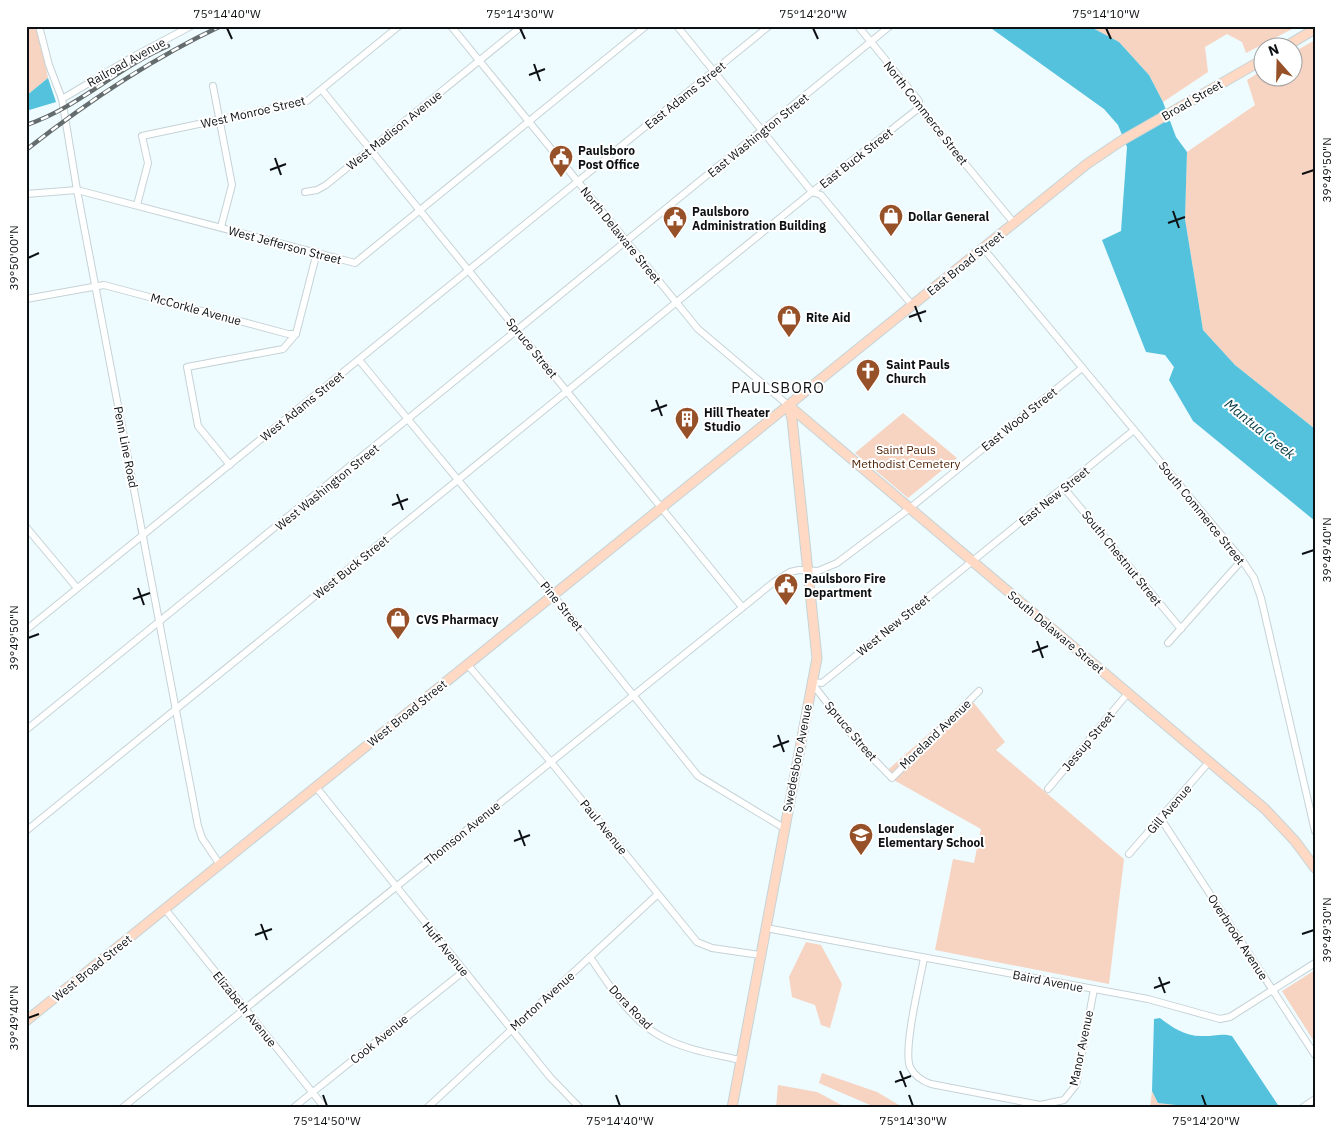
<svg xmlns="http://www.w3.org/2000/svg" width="1341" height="1134" viewBox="0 0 1341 1134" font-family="'IBM Plex Sans',sans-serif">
<rect width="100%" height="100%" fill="#eefbff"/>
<g fill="#f7d3c1">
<polygon points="26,26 38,26 48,78 26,96"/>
<polygon points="1089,26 1298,26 1246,53 1242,42 1227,34 1205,47 1208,72 1163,102 1149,75 1119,42"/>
<polygon points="1315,40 1315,429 1235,365 1203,330 1185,219 1187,152 1255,105 1247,80 1263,70 1264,78 1294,78 1294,52"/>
<polygon points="903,413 957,458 908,498 855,453"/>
<polygon points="970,698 1005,742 996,750 1124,859 1109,984 935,950 953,859 974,863 981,829 883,774"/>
<polygon points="806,942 821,945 842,984 830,1028 821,1025 815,1005 792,997 789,977"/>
<polygon points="1315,970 1315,1043 1282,991"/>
<polygon points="822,1073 877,1092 904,1108 877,1108 819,1083"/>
<polygon points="778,1085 817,1092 847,1108 776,1108"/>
<polygon points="1152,1091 1158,1103 1203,1108 1150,1108"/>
</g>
<g fill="#54c2dc">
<polygon points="988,26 1089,26 1119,42 1149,75 1163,102 1176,137 1187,152 1185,219 1203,330 1235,365 1315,429 1315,521 1193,421 1169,380 1174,367 1165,355 1146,352 1102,240 1121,231 1127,147 1118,125 1104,109"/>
<polygon points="48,78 56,102 26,111 26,96"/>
<path d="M1160 1018C1173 1028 1186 1037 1204 1036 1215 1036 1222 1033 1232 1036L1280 1108H1203L1158 1103 1152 1091 1154 1019Z"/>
</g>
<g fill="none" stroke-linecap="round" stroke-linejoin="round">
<defs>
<g id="street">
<polyline points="39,26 49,65 62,99 77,190 198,826 202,838 220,865"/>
<polyline points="451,26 698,329 788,405"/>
<polyline points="677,26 812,192 821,195 912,305"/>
<polyline points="858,26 919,101 919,108 1014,223"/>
<polyline points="213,86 232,185 221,227"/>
<polyline points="322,90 742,607"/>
<polyline points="62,99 131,58 191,26"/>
<polyline points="305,192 317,190 326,185 522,26"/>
<polyline points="26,194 77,190 355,263 646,26"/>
<polyline points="137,205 148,163 142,136 307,101 399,26"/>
<polyline points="983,248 1242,560 1254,578 1261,598 1315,831"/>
<polyline points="26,299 104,285 288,334 296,334"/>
<polyline points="359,360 553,595 698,776 784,828"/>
<polyline points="230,465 198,426 187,367 283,349 296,334 317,252"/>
<polyline points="1064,488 1181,629"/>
<polyline points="26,527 77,588"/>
<polyline points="26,630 769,26"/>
<polyline points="1168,643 1242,560"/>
<polyline points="467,664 551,762 697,942 712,948 760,955"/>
<polyline points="811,682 822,683 1134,430"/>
<polyline points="811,682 858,743 892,778 979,691"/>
<polyline points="26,730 890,26"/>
<polyline points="316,787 550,1077 580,1108"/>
<polyline points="1048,789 1128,693"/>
<polyline points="1161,819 1315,1055"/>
<polyline points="26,831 812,192 919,108"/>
<polyline points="1129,854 1209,762"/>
<polyline points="165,909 325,1108"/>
<polyline points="766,928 1148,999 1220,1019 1230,1017 1315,963"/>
<path d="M590 957C609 985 631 1021 662 1037 686 1050 714 1054 740 1060"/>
<path d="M924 958C920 980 903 1049 910 1067 914 1075 922 1081 931 1084L1040 1105 1064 1100 1076 1085 1094 989"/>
<polyline points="122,1108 774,582 790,572 799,570 818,571 837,563 910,508 1082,368"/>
<polyline points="293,1108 464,971"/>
<polyline points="427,1108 658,894"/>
<polyline points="1302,1108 1315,1099"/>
</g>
<g id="secondary">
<polyline points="1283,48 1315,29"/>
<polyline points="788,405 1265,809 1295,841 1315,868"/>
<polyline points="26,1021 1087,164 1121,141 1264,59"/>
<polyline points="732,1108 817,658 792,419 788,405"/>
</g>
</defs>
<use href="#street" stroke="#c6d3d6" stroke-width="8"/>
<use href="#secondary" stroke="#c6d3d6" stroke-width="11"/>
<use href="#street" stroke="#fff" stroke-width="6"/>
<use href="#secondary" stroke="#ffd9c3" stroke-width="9"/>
<defs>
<g id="rail">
<path d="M26 125C78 108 118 67 168 46"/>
<path d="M26 150C87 102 151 59 221 26"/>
</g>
</defs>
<use href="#rail" stroke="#646c6e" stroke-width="4.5"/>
<use href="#rail" stroke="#fff" stroke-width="2.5" stroke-dasharray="8" stroke-linecap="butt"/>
</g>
<path fill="none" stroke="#0d1113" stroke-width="2" d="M227 28 232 39M520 28 525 39M813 28 818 39M1106 28 1111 39M534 64 540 81M529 75 545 69M275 158 281 175M270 170 286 164M1302 174 1314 170M1173 211 1179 228M1168 223 1185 217M28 258 39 253M915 306 921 322M909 317 926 311M656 400 662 416M651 411 667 405M397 494 403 510M392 505 408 499M1302 554 1314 550M138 588 144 605M133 599 150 593M28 638 39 634M1037 641 1043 658M1032 652 1048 646M778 735 784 752M773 747 789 741M519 830 525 846M514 841 530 835M261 924 267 940M1302 934 1314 930M255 935 272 929M1159 977 1165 993M1154 988 1170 982M28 1018 39 1014M900 1071 906 1087M895 1082 911 1076M323 1095 327 1106M616 1095 620 1106M909 1095 913 1106M1202 1095 1206 1106"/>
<defs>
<symbol id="civic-pin" viewBox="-11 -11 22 30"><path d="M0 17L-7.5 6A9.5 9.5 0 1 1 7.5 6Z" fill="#975129" stroke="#fff"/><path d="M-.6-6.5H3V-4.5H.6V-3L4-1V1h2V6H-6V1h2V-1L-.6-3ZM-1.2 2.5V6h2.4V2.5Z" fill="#fff"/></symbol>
<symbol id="shop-pin" viewBox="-11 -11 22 30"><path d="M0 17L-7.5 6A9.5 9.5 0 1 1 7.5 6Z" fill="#975129" stroke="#fff"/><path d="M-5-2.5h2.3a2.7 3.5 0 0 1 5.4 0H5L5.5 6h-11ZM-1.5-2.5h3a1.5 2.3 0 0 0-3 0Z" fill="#fff"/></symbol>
<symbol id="church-pin" viewBox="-11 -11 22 30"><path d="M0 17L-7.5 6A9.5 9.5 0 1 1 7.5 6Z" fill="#975129" stroke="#fff"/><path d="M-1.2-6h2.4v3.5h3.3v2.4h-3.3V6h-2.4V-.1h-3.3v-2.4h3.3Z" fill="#fff"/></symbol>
<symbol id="building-pin" viewBox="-11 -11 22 30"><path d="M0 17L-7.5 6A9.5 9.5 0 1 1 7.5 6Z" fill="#975129" stroke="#fff"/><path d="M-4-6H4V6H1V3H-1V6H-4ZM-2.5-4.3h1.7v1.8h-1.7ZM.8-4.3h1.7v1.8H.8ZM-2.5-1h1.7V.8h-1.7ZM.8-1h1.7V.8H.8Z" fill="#fff"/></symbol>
<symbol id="school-pin" viewBox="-11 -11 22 30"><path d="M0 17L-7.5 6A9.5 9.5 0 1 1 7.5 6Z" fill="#975129" stroke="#fff"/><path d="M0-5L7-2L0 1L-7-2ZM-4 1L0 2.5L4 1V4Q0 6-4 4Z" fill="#fff"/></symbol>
</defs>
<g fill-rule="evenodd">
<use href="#civic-pin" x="547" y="143" width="28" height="38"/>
<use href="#shop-pin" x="877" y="202" width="28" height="38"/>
<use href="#civic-pin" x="661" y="204" width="28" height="38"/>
<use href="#shop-pin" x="775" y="303" width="28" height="38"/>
<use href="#church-pin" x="854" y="357" width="28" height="38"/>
<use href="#building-pin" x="673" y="405" width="28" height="38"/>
<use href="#civic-pin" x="772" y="571" width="28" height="38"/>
<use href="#shop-pin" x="384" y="605" width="28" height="38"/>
<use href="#school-pin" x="847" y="821" width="28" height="38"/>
</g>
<g text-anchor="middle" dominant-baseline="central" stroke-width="4" stroke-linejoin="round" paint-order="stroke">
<g font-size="12" fill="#0d1113" stroke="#fff">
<text transform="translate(126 62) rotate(-29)">Railroad Avenue</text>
<text transform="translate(685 95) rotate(-39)">East Adams Street</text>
<text transform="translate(1192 100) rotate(-30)">Broad Street</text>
<text transform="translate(253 112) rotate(-13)">West Monroe Street</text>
<text transform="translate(926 113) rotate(52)">North Commerce Street</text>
<text transform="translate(394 130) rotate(-39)">West Madison Avenue</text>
<text transform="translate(758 135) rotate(-39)">East Washington Street</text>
<text transform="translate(856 158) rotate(-38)">East Buck Street</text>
<text transform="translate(621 235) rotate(51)">North Delaware Street</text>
<text transform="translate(285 245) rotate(15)">West Jefferson Street</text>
<text transform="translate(965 263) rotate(-39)">East Broad Street</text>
<text transform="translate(196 309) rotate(15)">McCorkle Avenue</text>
<text transform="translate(532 348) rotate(51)">Spruce Street</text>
<text transform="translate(302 406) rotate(-39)">West Adams Street</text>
<text transform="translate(1019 419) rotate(-39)">East Wood Street</text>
<text transform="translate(126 447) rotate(79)">Penn Line Road</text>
<text transform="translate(327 487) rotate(-39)">West Washington Street</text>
<text transform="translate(1054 496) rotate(-39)">East New Street</text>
<text transform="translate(1202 513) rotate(51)">South Commerce Street</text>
<text transform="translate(1122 558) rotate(51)">South Chestnut Street</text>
<text transform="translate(351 567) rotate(-39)">West Buck Street</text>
<text transform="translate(562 606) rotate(51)">Pine Street</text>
<text transform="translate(893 625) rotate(-39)">West New Street</text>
<text transform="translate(1056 632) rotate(40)">South Delaware Street</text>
<text transform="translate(407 713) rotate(-39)">West Broad Street</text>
<text transform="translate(851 731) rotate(50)">Spruce Street</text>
<text transform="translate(935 734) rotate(-44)">Moreland Avenue</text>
<text transform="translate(1088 741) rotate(-50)">Jessup Street</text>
<text transform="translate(797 758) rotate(-79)">Swedesboro Avenue</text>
<text transform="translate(1169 809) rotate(-49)">Gill Avenue</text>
<text transform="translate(604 827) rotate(51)">Paul Avenue</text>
<text transform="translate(462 833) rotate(-39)">Thomson Avenue</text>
<text transform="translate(1238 937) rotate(57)">Overbrook Avenue</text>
<text transform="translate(446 949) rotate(51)">Huff Avenue</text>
<text transform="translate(92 968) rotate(-39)">West Broad Street</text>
<text transform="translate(1048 981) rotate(11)">Baird Avenue</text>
<text transform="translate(542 1001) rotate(-42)">Morton Avenue</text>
<text transform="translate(631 1007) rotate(46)">Dora Road</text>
<text transform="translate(245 1009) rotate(51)">Elizabeth Avenue</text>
<text transform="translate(379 1039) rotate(-39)">Cook Avenue</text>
<text transform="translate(1081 1048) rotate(-78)">Manor Avenue</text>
</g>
<g font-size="12" font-weight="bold" fill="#0d1113" stroke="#fff" text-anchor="start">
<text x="578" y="150">Paulsboro<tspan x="578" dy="14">Post Office</tspan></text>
<text x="692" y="211">Paulsboro<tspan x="692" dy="14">Administration Building</tspan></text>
<text x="908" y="216">Dollar General</text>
<text x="806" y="317">Rite Aid</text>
<text x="886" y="364">Saint Pauls<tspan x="886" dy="14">Church</tspan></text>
<text x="704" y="412">Hill Theater<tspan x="704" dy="14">Studio</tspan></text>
<text x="804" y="578">Paulsboro Fire<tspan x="804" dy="14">Department</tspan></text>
<text x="416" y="619">CVS Pharmacy</text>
<text x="878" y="828">Loudenslager<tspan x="878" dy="14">Elementary School</tspan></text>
</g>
<g font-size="12" fill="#4e1f01" stroke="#fff">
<text x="906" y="449">Saint Pauls<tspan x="906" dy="14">Methodist Cemetery</tspan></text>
</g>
<g font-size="14" font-style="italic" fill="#033843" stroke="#fff">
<text transform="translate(1260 429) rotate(39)">Mantua Creek</text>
</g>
<g font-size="15" letter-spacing="1" fill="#0d1113" stroke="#fff">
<text x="778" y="387">PAULSBORO</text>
</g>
</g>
<rect width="1341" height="1134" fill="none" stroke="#ffffff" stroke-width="55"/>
<g transform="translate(1278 62) rotate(340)"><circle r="24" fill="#ffffff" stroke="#9ea0a1"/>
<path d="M0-4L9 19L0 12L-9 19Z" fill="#975129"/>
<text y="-8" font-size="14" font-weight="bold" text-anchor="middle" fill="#0d1113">N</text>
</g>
<rect x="28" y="28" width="1286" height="1078" fill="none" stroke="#0d1113" stroke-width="2"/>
<g font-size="12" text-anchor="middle" fill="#0d1113">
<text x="227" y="18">75°14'40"W</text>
<text x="520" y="18">75°14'30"W</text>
<text x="813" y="18">75°14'20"W</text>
<text x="1106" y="18">75°14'10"W</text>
<text transform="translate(1327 170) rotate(-90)" y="4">39°49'50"N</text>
<text transform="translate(14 258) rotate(-90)" y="4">39°50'00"N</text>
<text transform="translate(1327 550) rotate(-90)" y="4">39°49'40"N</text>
<text transform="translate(14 638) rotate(-90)" y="4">39°49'50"N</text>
<text transform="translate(1327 930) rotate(-90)" y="4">39°49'30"N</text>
<text transform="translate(14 1018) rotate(-90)" y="4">39°49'40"N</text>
<text x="327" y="1125">75°14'50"W</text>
<text x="620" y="1125">75°14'40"W</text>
<text x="913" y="1125">75°14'30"W</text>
<text x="1206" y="1125">75°14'20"W</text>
</g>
</svg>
